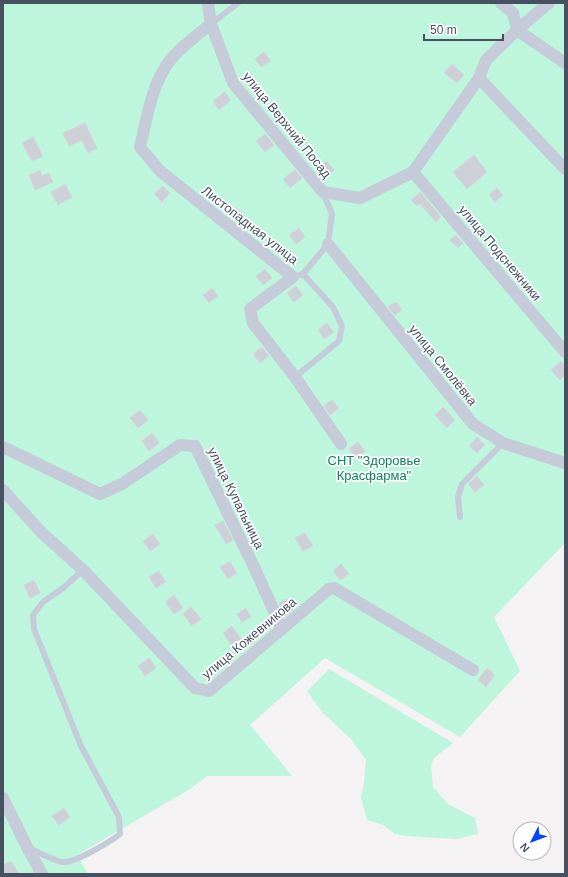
<svg xmlns="http://www.w3.org/2000/svg" width="568" height="877" viewBox="0 0 568 877" font-family="Helvetica,sans-serif">
<rect width="100%" height="100%" fill="#f4f2f2"/>
<g fill="#bdf5dd">
<polygon points="3,3 565,3 565,543 494,617 520,671 460,737 325,658 250,725 292,776 207,776 190,789 77,855 88,874 3,874"/>
<polygon points="329,669 453,743 434,758 431,766 433,787 448,804 475,818 478,834 457,839 405,836 395,834 383,825 367,820 361,798 364,784 366,760 351,739 322,712 307,691"/>
</g>
<g fill="#ced0d8" stroke="#d5d6de">
<polygon points="264,52 271,61 261,67 255,59"/>
<polygon points="452,64 464,75 457,83 444,73"/>
<polygon points="224,92 231,100 219,110 213,101"/>
<polygon points="85,123 97,148 88,153 82,140 69,146 63,133"/>
<polygon points="265,134 274,145 265,152 256,141"/>
<polygon points="33,137 43,156 32,161 22,143"/>
<polygon points="474,155 487,172 467,189 453,172"/>
<polygon points="327,161 334,170 325,177 318,168"/>
<polygon points="40,170 42,176 49,173 53,182 35,190 29,175"/>
<polygon points="295,170 302,178 290,188 283,179"/>
<polygon points="65,184 72,197 58,205 51,192"/>
<polygon points="163,186 170,193 162,202 154,194"/>
<polygon points="497,188 503,195 495,202 489,195"/>
<polygon points="420,192 441,217 436,222 420,204 417,206 411,200"/>
<polygon points="234,207 243,213 236,222 227,215"/>
<polygon points="299,228 305,237 296,244 289,235"/>
<polygon points="456,235 463,243 458,248 450,240"/>
<polygon points="265,269 272,278 263,285 256,276"/>
<polygon points="296,286 303,295 294,302 287,293"/>
<polygon points="212,288 218,296 209,303 203,295"/>
<polygon points="396,302 402,310 395,315 388,307"/>
<polygon points="327,323 334,332 324,339 318,330"/>
<polygon points="262,347 269,356 260,363 253,354"/>
<polygon points="561,361 565,366 565,375 560,380 551,370"/>
<polygon points="332,400 339,408 330,415 324,406"/>
<polygon points="443,407 455,420 447,428 435,415"/>
<polygon points="140,410 148,420 138,428 130,418"/>
<polygon points="152,433 159,443 149,451 142,441"/>
<polygon points="477,437 485,445 477,453 469,446"/>
<polygon points="358,442 365,451 356,458 349,449"/>
<polygon points="477,476 484,485 475,492 468,484"/>
<polygon points="223,521 233,540 226,544 215,525"/>
<polygon points="305,533 313,546 303,551 295,538"/>
<polygon points="153,534 160,544 150,551 143,541"/>
<polygon points="230,562 237,573 228,579 220,567"/>
<polygon points="341,564 349,574 340,580 333,571"/>
<polygon points="159,571 166,582 156,588 149,577"/>
<polygon points="34,580 40,593 30,598 24,585"/>
<polygon points="174,595 183,608 174,614 165,602"/>
<polygon points="287,599 292,611 285,617 279,603"/>
<polygon points="191,607 201,619 192,626 183,614"/>
<polygon points="246,608 251,617 242,622 237,614"/>
<polygon points="232,626 241,639 232,646 223,633"/>
<polygon points="149,658 156,668 145,676 138,666"/>
<polygon points="487,668 495,675 486,687 478,680"/>
<polygon points="64,808 70,817 59,825 52,816"/>
<polygon points="11,861 19,874 3,874 3,865"/>
</g>
<g fill="none" stroke-linecap="round" stroke-linejoin="round">
<g stroke="#c5cbd8" stroke-width="6">
<polyline points="211,24 238,3"/>
<polyline points="300,275 303,274 328,244 332,214 323,192"/>
<polyline points="295,377 339,341 342,326 333,307 303,274"/>
<polyline points="460,517 458,497 462,484 503,443"/>
<path d="M30 849C39 852 52 860 62 862 74 864 111 841 120 834L119 817 81 746 34 629 33 615 43 602 63 588 83 570"/>
</g>
<g stroke="#c5cbd8" stroke-width="12">
<polyline points="208,3 211,24 233,83 323,192 360,198 413,172 479,78 486,60 517,30 549,3"/>
<polyline points="501,3 513,13 517,30 565,63"/>
<path d="M211 24C197 35 183 45 172 58 152 81 147 118 140 147L160 171 293 277 250 309 253 323 295 377 341 444"/>
<polyline points="479,78 565,169"/>
<polyline points="413,172 565,352"/>
<polyline points="328,244 473,424 503,443 565,463"/>
<polyline points="3,447 100,494 122,484 180,445 195,446 255,569 282,629"/>
<polyline points="3,490 42,533 83,570 195,688 209,691 329,589 334,588 473,670"/>
<polyline points="3,798 27,847 42,874"/>
</g>
</g>
<g text-anchor="middle" dominant-baseline="central" stroke-width="3.5" stroke-linejoin="round" paint-order="stroke">
<g font-size="13" fill="#475162" stroke="#fff">
<text transform="translate(287 125) rotate(51)">улица Верхний Посад</text>
<text transform="translate(250 225) rotate(38)">Листопадная улица</text>
<text transform="translate(500 253) rotate(50)">улица Подснежники</text>
<text transform="translate(443 365) rotate(51)">улица Смолёвка</text>
<text transform="translate(236 498) rotate(64)">улица Купальница</text>
<text transform="translate(249 638) rotate(-40)">улица Кожевникова</text>
</g>
<g font-size="13" fill="#0c825d" stroke="#fff">
<text x="374" y="460">СНТ "Здоровье<tspan x="374" dy="15">Красфарма"</tspan></text>
</g>
</g>
<rect width="568" height="877" fill="none" stroke="#475162" stroke-width="8"/>
<g transform="translate(532 841) rotate(228)"><circle r="19" fill="#ffffff" stroke="#b5b9c0"/>
<path d="M0-3L7 15L0 10L-7 15Z" fill="#0445fc"/>
<text y="-6" font-size="11" font-weight="bold" text-anchor="middle" fill="#475162">N</text>
</g>
<path d="M424 34v6h79v-6" fill="none" stroke="#475162" stroke-width="2"/>
<text x="430" y="34" font-size="12" fill="#475162" stroke="#ffffff" stroke-width="3" paint-order="stroke">50 m</text>
</svg>
